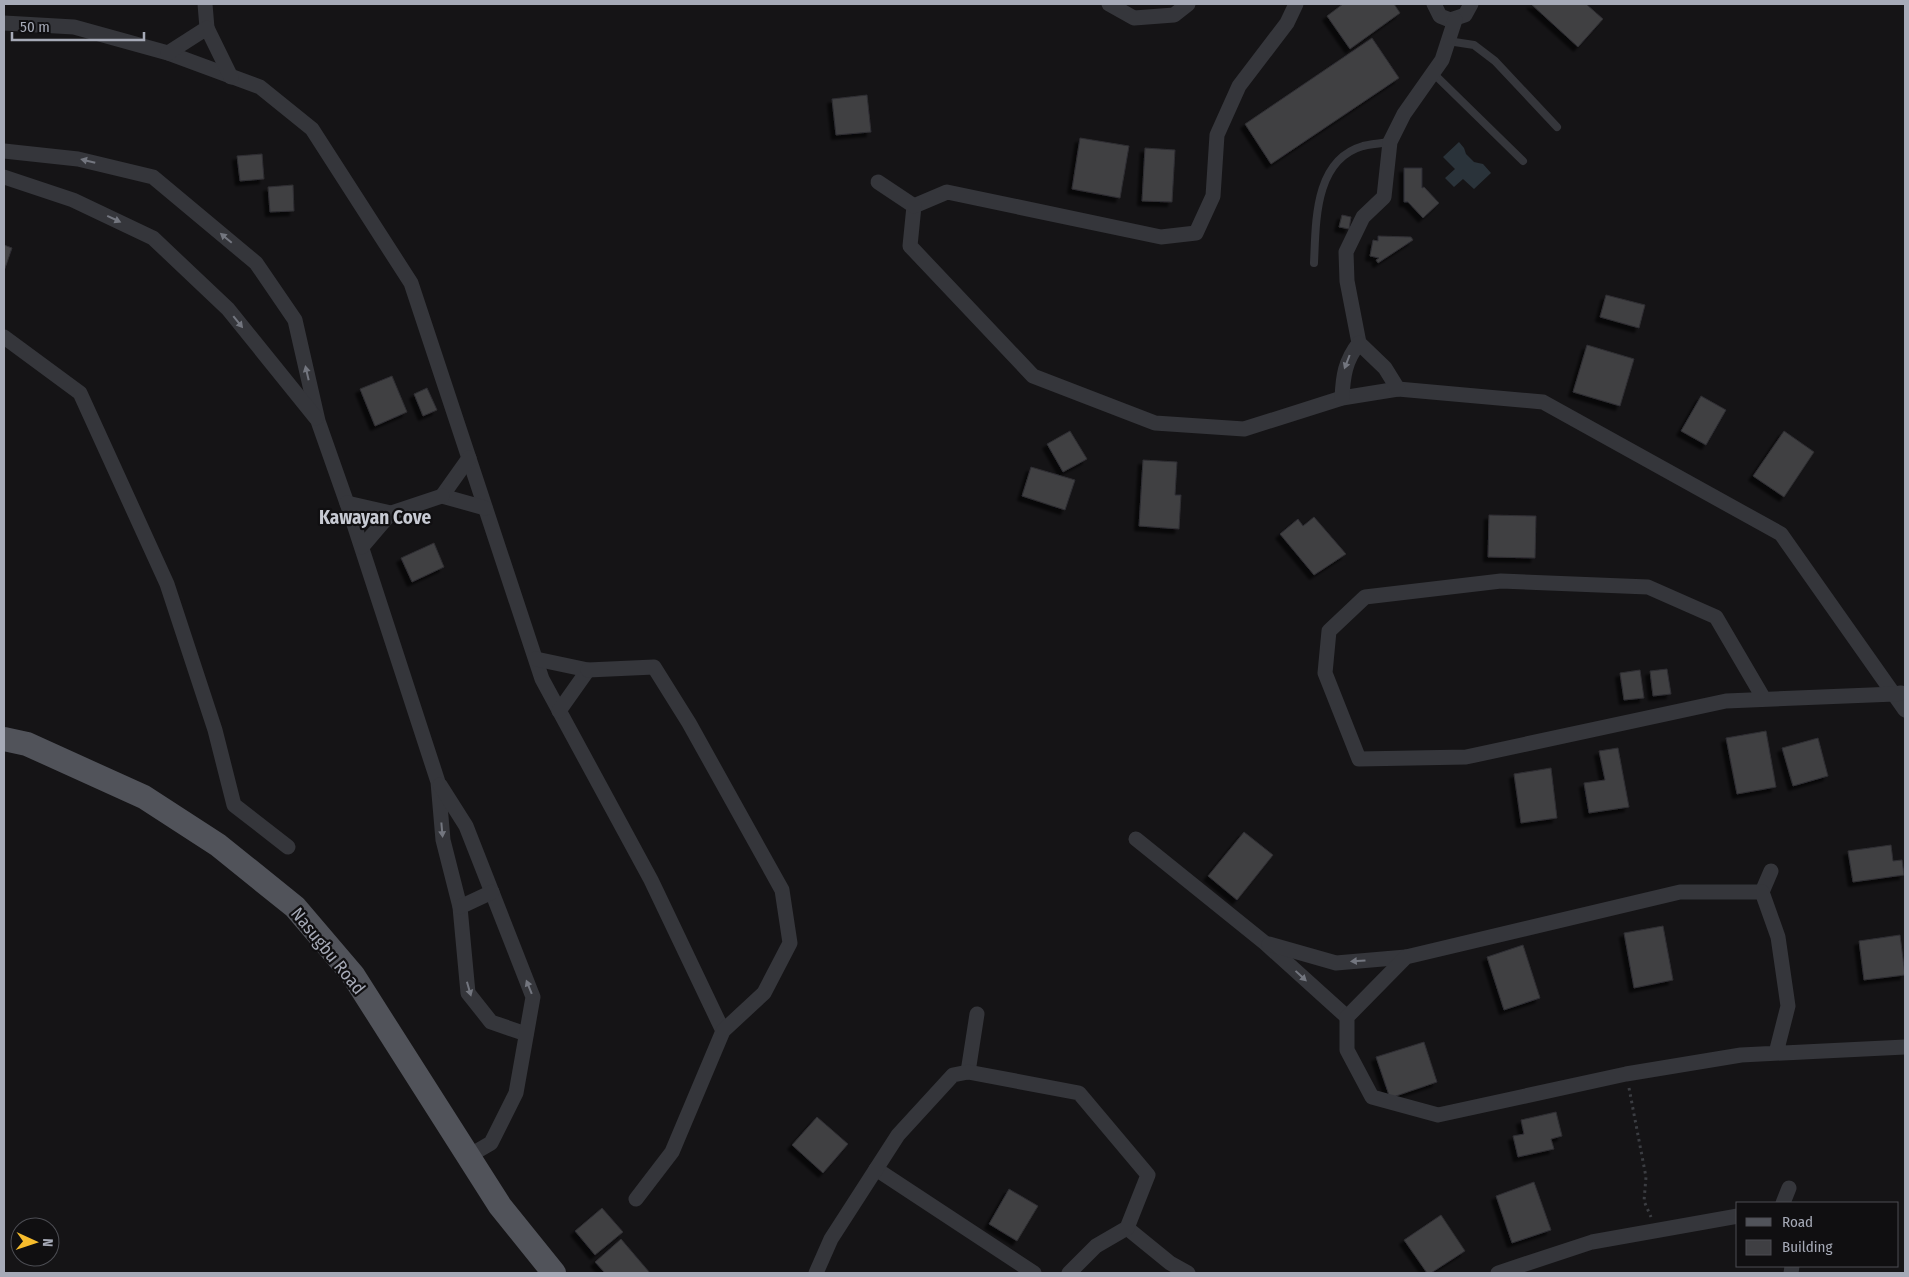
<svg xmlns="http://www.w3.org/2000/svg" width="1909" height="1277" viewBox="0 0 1909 1277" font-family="'Fira Sans Condensed',sans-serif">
<defs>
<filter id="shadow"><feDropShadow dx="-4.5" dy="4.5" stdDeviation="1" flood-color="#0009"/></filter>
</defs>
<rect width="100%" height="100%" fill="#151416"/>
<polygon fill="#2a333a" points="1459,142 1464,148 1466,154 1474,162 1483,164 1491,173 1474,189 1463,179 1454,187 1445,178 1455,169 1443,157"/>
<g fill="#3f3f43" stroke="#2f2e32" filter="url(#shadow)">
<polygon points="1343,4 1394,4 1400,13 1350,49 1327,16"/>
<polygon points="1531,4 1586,4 1603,19 1578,47"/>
<polygon points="1372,38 1399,78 1271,164 1245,124"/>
<polygon points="867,95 871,132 836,135 832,99"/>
<polygon points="1080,138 1129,146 1120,198 1072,189"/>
<polygon points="1145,148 1175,150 1172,202 1142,201"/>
<polygon points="262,154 264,179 240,181 237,156"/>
<polygon points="1404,168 1422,168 1422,188 1424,187 1439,203 1423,218 1408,202 1404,202"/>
<polygon points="293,185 294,211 270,212 268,187"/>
<polygon points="1342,215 1351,217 1349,229 1339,227"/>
<polygon points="1378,236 1411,237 1413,240 1378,263 1376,260 1379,258 1370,256 1373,240 1378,241"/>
<polygon points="4,245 12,248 4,271"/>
<polygon points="1606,295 1645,305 1639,328 1600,317"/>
<polygon points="1587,345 1634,359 1620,406 1573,392"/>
<polygon points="392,376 407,412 375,426 360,389"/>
<polygon points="427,388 437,410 423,416 414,394"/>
<polygon points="1701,396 1726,410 1706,445 1681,431"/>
<polygon points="1070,431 1087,459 1063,472 1047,444"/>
<polygon points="1784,431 1814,452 1784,497 1753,476"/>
<polygon points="1143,460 1177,462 1175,495 1181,495 1179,529 1139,526"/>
<polygon points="1031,467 1075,480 1065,510 1022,496"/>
<polygon points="1489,515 1536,516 1535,558 1488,557"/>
<polygon points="1314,517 1346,554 1314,575 1280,534 1298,519 1303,526"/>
<polygon points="434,543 444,567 412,582 401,558"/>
<polygon points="1667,669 1671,694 1653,696 1650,671"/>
<polygon points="1640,670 1644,698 1624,700 1620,673"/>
<polygon points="1766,731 1776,787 1737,794 1726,738"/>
<polygon points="1818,738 1828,776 1793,786 1782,748"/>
<polygon points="1618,748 1629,807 1589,813 1584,783 1605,780 1599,751"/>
<polygon points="1551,768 1557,818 1521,823 1514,774"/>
<polygon points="1244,832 1273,855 1237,900 1208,876"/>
<polygon points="1891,845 1893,861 1902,860 1904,875 1853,882 1848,851"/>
<polygon points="1663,926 1673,980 1634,988 1624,933"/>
<polygon points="1900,935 1905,975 1864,980 1859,941"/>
<polygon points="1523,945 1540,998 1504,1010 1487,957"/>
<polygon points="1424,1042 1437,1082 1390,1098 1376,1057"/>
<polygon points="1556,1112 1562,1136 1551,1139 1554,1149 1518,1157 1513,1136 1524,1134 1521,1120"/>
<polygon points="817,1117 848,1144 823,1173 792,1145"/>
<polygon points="1534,1182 1551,1230 1512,1243 1496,1196"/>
<polygon points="1009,1189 1038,1206 1017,1241 989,1224"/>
<polygon points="602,1208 623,1232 595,1255 575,1231"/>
<polygon points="1441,1215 1465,1251 1431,1273 1427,1273 1404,1240"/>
<polygon points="621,1239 650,1273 605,1273 595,1262"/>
</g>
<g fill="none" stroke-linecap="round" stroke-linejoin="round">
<polyline stroke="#3b3d42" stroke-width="3" stroke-dasharray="2.5 4" stroke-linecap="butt" points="1629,1088 1646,1177 1644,1201 1651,1217"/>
<g stroke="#35363b" stroke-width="8">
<polyline points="1448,41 1474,45 1495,61 1557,127"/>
<polyline points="1433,73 1523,161"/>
<path d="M1314 263C1316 222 1314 160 1363 146 1372 144 1382 143 1390 142"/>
</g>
<g stroke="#35363b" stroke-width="15">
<polyline points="205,4 207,28"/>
<polyline points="1109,4 1134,18 1174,15 1188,4"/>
<polyline points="1296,4 1287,23 1239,86 1217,135 1213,196 1196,233 1161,237 947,192 914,206 910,246 1033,376 1155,423 1244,429 1342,398 1398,389 1543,402 1781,534 1905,710"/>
<polyline points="1434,4 1440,16 1450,20 1465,15 1471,4"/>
<polyline points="4,23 74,27 168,53 260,87 312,129 411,283 542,679 651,880 723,1031"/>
<polyline points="168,53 207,28 231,77"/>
<polyline points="4,151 78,159 153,177 256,263 295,320 318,421 349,509 438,782 443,840 460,907 468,993 491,1022 526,1034"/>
<polyline points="4,177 73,200 153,238 228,309 316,418"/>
<polyline points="878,182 914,206"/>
<polyline points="4,337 80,393 167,584 215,730 234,805 288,847"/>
<polyline points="1359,343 1347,281 1346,252 1363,217 1384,197 1390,142 1404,114 1442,60 1455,20"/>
<path d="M1342 398C1343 376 1345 361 1359 343L1385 368 1398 389"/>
<polyline points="469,458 442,496 485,508"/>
<polyline points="347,503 391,513 362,547"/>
<polyline points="391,513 442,496"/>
<polyline points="536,659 588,670 559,711"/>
<polyline points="588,670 654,667 689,723 782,890 790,943 764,993 723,1031 672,1152 636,1199"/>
<polyline points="1764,699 1716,617 1648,587 1501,581 1365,597 1329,631 1325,673 1359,759 1466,757 1726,701 1895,694 1901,693"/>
<polyline points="440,785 466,826 533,997 516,1093 491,1143 467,1157"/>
<polyline points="1136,839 1265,943 1347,1017"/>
<polyline points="1762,892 1771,871"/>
<polyline points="460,907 492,892"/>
<polyline points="1269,944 1336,963 1406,957"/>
<polyline points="1776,1053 1788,1006 1778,937 1762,892 1680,892 1406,957 1347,1017 1347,1050 1372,1097 1438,1115 1626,1074 1741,1055 1905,1047"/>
<polyline points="968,1072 977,1014"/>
<polyline points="876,1169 1034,1273"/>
<polyline points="1783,1203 1789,1188"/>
<polyline points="1127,1228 1170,1263 1188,1273"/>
<polyline points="816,1273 831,1239 898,1135 953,1075 968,1072 1079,1093 1148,1175 1127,1228 1096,1246 1069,1273"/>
<polyline points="1498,1273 1592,1242 1738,1216"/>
<polyline points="1791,1273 1792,1266"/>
</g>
<polyline stroke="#51535a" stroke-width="24" points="4,739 27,744 144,797 218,845 295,907 353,975 500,1206 554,1273"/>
</g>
<defs><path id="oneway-solid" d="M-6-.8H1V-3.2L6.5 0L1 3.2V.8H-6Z" transform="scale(1.25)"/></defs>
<g fill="#73767f">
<use href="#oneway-solid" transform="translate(88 161) rotate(-166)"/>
<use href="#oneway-solid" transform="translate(114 219) rotate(25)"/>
<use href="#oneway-solid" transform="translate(226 238) rotate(-140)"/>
<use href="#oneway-solid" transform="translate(238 322) rotate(51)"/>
<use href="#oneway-solid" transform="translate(1347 362) rotate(111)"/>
<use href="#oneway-solid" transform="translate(307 373) rotate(-103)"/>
<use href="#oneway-solid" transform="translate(442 830) rotate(85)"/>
<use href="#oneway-solid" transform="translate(1358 961) rotate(176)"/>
<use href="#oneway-solid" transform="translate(1301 976) rotate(43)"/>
<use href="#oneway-solid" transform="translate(529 987) rotate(-112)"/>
<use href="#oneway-solid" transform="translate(469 989) rotate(74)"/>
</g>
<g text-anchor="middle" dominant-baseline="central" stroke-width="4.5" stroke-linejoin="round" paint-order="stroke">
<g font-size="18" fill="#a6aab7" stroke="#100f11">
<text transform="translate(328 951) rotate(51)">Nasugbu Road</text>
</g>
<g font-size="19" font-weight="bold" fill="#c7cad3" stroke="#100f11">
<text x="375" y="517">Kawayan Cove</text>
</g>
</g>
<rect width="1909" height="1277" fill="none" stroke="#a6aab7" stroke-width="10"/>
<rect x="1736" y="1202" width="162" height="65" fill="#100f11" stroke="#4c4d53"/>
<rect x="1746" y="1218" width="25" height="8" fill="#51535a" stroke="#4c4d53"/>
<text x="1782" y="1227" font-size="15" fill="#a6aab7">Road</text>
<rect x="1746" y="1240" width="25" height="15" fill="#3f3f43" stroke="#4c4d53"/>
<text x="1782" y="1252" font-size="15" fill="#a6aab7">Building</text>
<g transform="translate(35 1242) rotate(93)"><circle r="24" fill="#100f11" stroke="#4c4d53"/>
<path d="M0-4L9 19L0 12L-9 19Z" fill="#f6bc2d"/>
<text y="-8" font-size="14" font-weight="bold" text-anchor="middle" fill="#a6aab7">N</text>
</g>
<path d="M12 32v8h132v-8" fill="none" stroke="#a6aab7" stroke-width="2.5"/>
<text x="20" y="32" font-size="15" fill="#a6aab7" stroke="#100f11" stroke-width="4" paint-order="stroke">50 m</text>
</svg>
